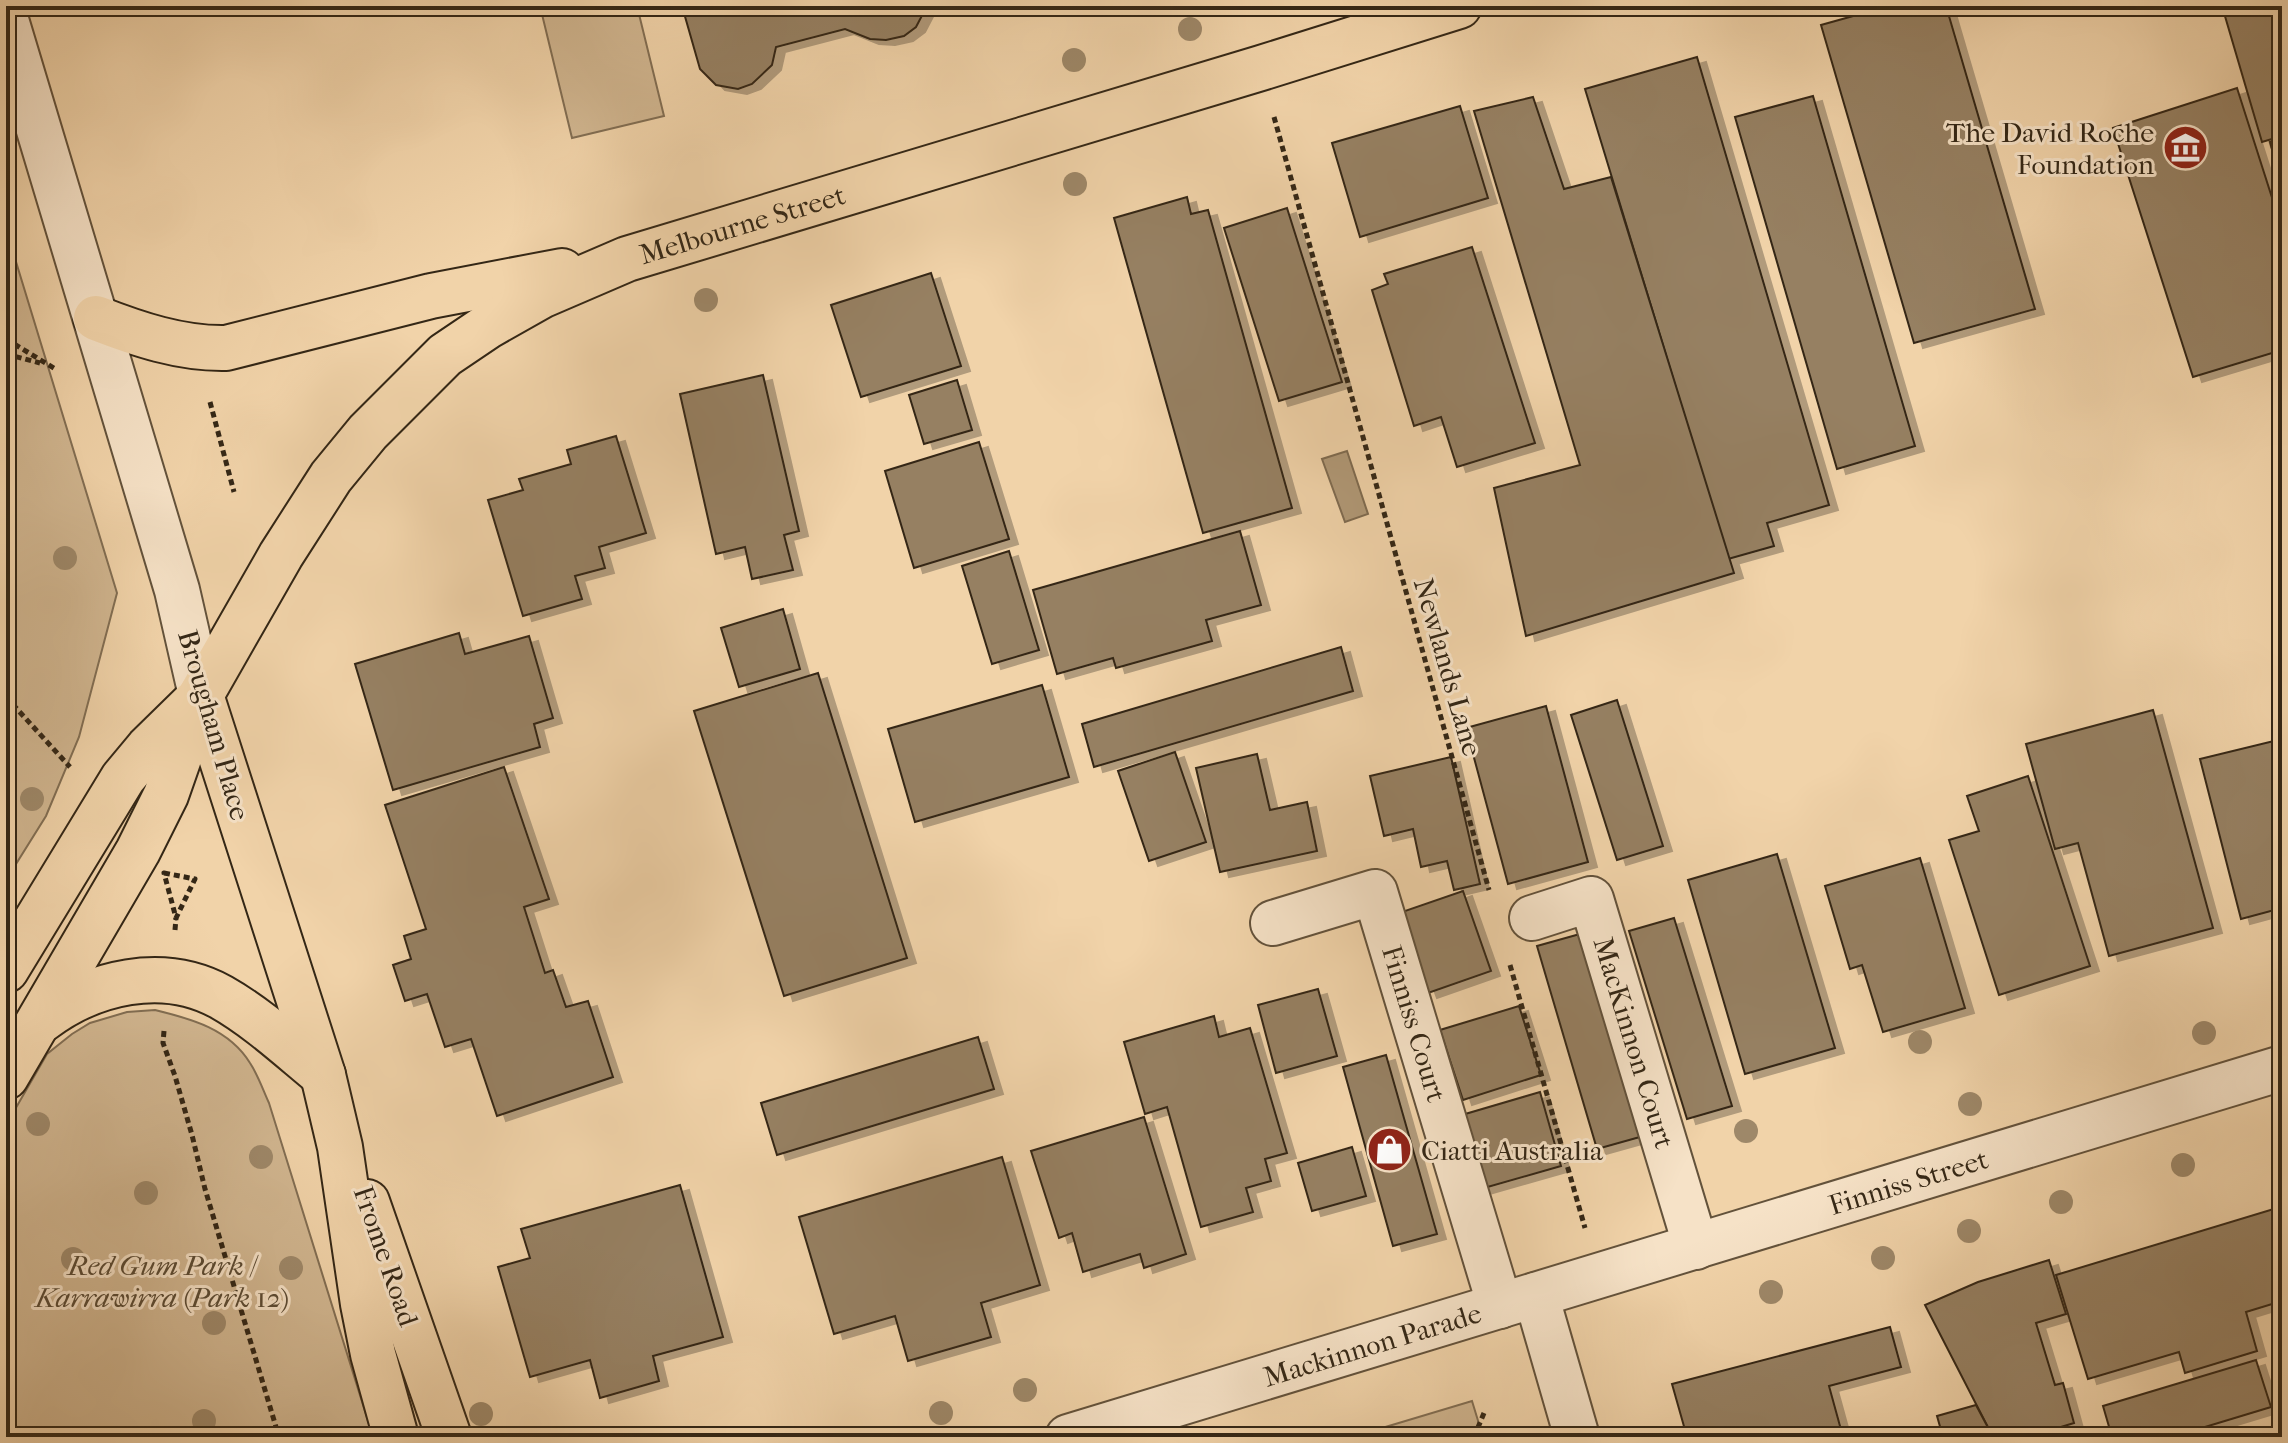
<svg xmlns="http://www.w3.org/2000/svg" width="2288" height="1443" viewBox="0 0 2288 1443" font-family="'IM FELL French Canon',serif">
<defs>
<filter id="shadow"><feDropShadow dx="9" dy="5" stdDeviation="0" flood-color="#0004"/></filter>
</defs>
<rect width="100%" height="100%" fill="#f1d3a9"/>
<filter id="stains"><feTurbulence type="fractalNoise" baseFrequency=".0025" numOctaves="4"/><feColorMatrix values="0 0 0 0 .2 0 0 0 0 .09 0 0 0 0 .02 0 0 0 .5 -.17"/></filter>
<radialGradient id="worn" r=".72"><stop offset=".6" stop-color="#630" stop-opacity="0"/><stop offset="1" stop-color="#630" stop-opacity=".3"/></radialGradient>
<g fill="#d1b690" stroke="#826e53" stroke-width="2">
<polygon points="540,6 637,6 664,116 572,138"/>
<polygon points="6,229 117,593 79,737 46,816 6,880"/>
<path d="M155 1010C192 1019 229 1029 250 1063 258 1075 263 1090 269 1103L373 1437H6V1125L47 1054 72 1034 90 1023 127 1012Z"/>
<polygon points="1472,1401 1483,1437 1352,1437"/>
</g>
<polygon fill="#b19977" stroke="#7f6b50" stroke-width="2" points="1347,451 1368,514 1345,522 1322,459"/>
<g fill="#968062" stroke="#342716" stroke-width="2" filter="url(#shadow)">
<polygon points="682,6 927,6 916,27 904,36 886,40 870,39 845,29 776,47 772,65 752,84 738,89 716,85 700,69"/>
<polygon points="1889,6 1946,6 2035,309 1914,343 1821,25"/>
<polygon points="2222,6 2282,6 2282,136 2262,142"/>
<polygon points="1697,57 1829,505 1767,523 1774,546 1728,559 1585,89"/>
<polygon points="2237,88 2282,229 2282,350 2193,377 2113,128"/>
<polygon points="1813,96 1915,446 1837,469 1735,117"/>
<polygon points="1533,97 1564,189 1611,177 1734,573 1526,636 1494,488 1580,465 1474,111"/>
<polygon points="1460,106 1488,198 1360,237 1332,143"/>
<polygon points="2282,139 2282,187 2270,142"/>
<polygon points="1187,197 1191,214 1208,210 1292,508 1203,533 1114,218"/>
<polygon points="1287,208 1342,382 1279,401 1224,228"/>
<polygon points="1472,247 1535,443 1457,467 1441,417 1414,426 1372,290 1388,284 1384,274"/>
<polygon points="931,273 961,366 861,397 831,305"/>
<polygon points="763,375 799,531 784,535 793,570 752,579 745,547 716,554 680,394"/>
<polygon points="957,380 972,430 924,444 909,395"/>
<polygon points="616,436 646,533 599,547 605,568 575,576 582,599 523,616 488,500 523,490 519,479 571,464 567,450"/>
<polygon points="979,442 1009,539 914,568 885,471"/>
<polygon points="1240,531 1261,605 1206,620 1212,641 1116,668 1113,658 1057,674 1033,590"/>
<polygon points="1009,551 1039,650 992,664 962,566"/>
<polygon points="783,609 800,669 739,687 721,628"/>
<polygon points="459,633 465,654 529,636 553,718 534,724 540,747 393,790 355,664"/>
<polygon points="1341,647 1353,691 1094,767 1082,724"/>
<polygon points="818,673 907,958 784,996 694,711"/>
<polygon points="1042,685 1069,777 915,822 888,729"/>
<polygon points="1617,700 1663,846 1617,860 1571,715"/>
<polygon points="1546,706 1588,862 1508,884 1466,728"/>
<polygon points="2153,710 2213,928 2109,956 2078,843 2055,849 2026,744"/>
<polygon points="2282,739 2282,908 2241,919 2200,759"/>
<polygon points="1175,752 1206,842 1149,861 1118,771"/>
<polygon points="1257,754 1270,810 1307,802 1317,851 1220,872 1196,768"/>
<polygon points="1451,757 1480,884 1454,890 1447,861 1421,867 1413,829 1384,836 1370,776"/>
<polygon points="504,767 549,899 524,907 545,973 553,970 566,1007 588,1001 613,1077 497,1116 471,1039 445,1047 427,994 405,1001 393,965 411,959 404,936 426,929 385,805"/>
<polygon points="2028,776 2090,966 1999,995 1949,840 1979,831 1967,796"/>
<polygon points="1777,854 1835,1048 1745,1074 1688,880"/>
<polygon points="1920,858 1965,1008 1883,1032 1862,965 1850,969 1825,886"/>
<polygon points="1463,891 1491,971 1428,993 1399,913"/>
<polygon points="1674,918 1732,1106 1687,1119 1629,931"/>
<polygon points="1587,932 1647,1135 1597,1149 1537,946"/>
<polygon points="1318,989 1337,1056 1276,1073 1258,1005"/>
<polygon points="1519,1006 1541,1075 1463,1100 1440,1030"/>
<polygon points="1214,1016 1219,1037 1250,1028 1287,1153 1265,1159 1271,1181 1246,1188 1253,1212 1201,1227 1167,1107 1145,1114 1124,1042"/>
<polygon points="978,1037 994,1089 777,1155 761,1103"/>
<polygon points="1386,1055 1437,1234 1393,1246 1343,1067"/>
<polygon points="1540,1092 1561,1166 1477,1190 1455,1117"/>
<polygon points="1144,1117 1186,1254 1144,1268 1140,1254 1083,1272 1072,1233 1059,1238 1031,1151"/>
<polygon points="1352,1147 1366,1196 1312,1211 1298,1163"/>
<polygon points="1002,1157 1040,1285 981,1303 991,1337 908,1361 895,1316 834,1334 799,1217"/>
<polygon points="680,1185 723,1337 653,1356 659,1381 600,1398 590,1360 530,1377 498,1267 530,1258 521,1229"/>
<polygon points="2277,1208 2282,1224 2282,1301 2246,1312 2257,1351 2185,1373 2179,1352 2088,1379 2056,1275"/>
<polygon points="2049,1260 2066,1314 2036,1323 2055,1385 2063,1383 2074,1423 2028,1437 1993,1437 1925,1305 1978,1282"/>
<polygon points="1890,1327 1901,1367 1829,1386 1843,1437 1687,1437 1672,1384"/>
<polygon points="2256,1360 2271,1407 2172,1437 2112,1437 2103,1406"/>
<polygon points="1976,1405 1993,1437 1943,1437 1937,1416"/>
</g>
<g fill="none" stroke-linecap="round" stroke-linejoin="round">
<defs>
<g id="minor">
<polyline points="6,20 177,590 201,695"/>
<path id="s1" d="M1532 918 1591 899 1696 1247"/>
<path id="s2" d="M1273 923 1375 892 1500 1306"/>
<polyline points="1536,1295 1577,1437"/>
<path id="s3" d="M1068 1437 2282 1068"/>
</g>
<g id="major">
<path d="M96 318C137 334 181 349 226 348L431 296 562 271"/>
<polyline points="201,695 323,1075 340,1147 363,1304 373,1354 396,1437"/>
<polyline points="6,970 123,778 148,748 194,703"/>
<path d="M42 1020C92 982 163 965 221 997 258 1018 290 1048 323 1075"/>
<path id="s4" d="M6 1077 138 851 166 795 201 695 281 555 331 477 368 432 445 355 488 326 541 296 627 259 1261 68 1459 6"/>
<polyline points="367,1202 449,1437"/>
</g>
</defs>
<use href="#minor" stroke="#63523b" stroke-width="48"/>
<use href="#major" stroke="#342716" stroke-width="48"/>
<g stroke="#342716" stroke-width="5" stroke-dasharray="6 4" stroke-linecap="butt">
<polyline points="1274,117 1489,890"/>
<polyline points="6,339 57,370"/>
<polyline points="6,354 40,363"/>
<polyline points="210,402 234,492"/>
<polyline points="6,697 70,767"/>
<polygon points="164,873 195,879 176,918"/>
<polyline points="175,930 176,918"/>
<polyline points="1510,965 1585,1228"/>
<polyline points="164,1031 163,1043 175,1076 192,1135 205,1189 279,1437"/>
<polyline points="1474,1437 1484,1413"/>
</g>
<use href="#minor" stroke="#f6e2c7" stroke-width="44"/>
<use href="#major" stroke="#f1d3a9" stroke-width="44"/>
</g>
<g fill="#9e8869">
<circle cx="1190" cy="29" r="12"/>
<circle cx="1074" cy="60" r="12"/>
<circle cx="1075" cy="184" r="12"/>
<circle cx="706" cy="300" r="12"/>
<circle cx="65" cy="558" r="12"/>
<circle cx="32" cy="799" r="12"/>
<circle cx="2204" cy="1033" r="12"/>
<circle cx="1920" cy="1042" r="12"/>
<circle cx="1970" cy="1104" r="12"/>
<circle cx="38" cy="1124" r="12"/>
<circle cx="1746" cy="1131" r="12"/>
<circle cx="261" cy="1157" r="12"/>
<circle cx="2183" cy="1165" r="12"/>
<circle cx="146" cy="1193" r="12"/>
<circle cx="2061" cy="1202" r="12"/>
<circle cx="1969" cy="1231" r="12"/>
<circle cx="1883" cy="1258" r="12"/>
<circle cx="73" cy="1259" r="12"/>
<circle cx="291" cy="1268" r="12"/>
<circle cx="1771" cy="1292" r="12"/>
<circle cx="214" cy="1323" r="12"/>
<circle cx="1025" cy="1390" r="12"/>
<circle cx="941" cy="1413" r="12"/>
<circle cx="481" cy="1414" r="12"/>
<circle cx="204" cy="1421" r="12"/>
</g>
<defs>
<symbol id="museum-disc" viewBox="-11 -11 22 22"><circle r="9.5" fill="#8f2418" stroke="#f6e2c7"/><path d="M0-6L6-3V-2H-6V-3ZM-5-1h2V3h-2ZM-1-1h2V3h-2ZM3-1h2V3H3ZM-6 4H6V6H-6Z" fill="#fff"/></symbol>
<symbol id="shop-disc" viewBox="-11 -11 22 22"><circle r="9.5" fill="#8f2418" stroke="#f6e2c7"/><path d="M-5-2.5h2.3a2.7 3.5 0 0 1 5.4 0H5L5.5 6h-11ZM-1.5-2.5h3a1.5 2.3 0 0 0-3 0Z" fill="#fff"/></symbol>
</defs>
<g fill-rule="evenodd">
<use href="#museum-disc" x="2160" y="122" width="51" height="51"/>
<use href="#shop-disc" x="1364" y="1124" width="51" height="51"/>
</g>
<g text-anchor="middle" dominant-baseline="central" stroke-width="6" stroke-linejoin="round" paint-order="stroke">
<g font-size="28" fill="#342716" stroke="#f6e2c7" text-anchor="end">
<text x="2154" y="132">The David Roche<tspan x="2154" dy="32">Foundation</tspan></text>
<text x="1421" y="1150" text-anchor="start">Ciatti Australia</text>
</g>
<g font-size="28" fill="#342716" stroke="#f6e2c7">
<text stroke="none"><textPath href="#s4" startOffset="1178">Melbourne Street</textPath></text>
<text transform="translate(1448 667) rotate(74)">Newlands Lane</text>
<text transform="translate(214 725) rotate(74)">Brougham Place</text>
<text stroke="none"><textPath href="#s2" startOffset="244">Finniss Court</textPath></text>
<text stroke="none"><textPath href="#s1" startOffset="212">MacKinnon Court</textPath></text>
<text stroke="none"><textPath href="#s3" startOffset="878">Finniss Street</textPath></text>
<text transform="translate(386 1256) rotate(71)">Frome Road</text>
<text stroke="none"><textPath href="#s3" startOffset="318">Mackinnon Parade</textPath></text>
</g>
<g font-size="28" font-style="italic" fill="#5b4b34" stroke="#f6e2c7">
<text x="162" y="1265">Red Gum Park /<tspan x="162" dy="32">Karrawirra (Park 12)</tspan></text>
</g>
</g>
<rect width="2288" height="1443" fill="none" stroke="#f1d3a9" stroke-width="32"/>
<rect x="8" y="8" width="2272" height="1427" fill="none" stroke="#342716" stroke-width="4"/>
<rect x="16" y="16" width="2256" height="1411" fill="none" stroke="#342716" stroke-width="2"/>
<rect width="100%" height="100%" filter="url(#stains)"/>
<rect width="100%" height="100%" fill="url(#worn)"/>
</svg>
